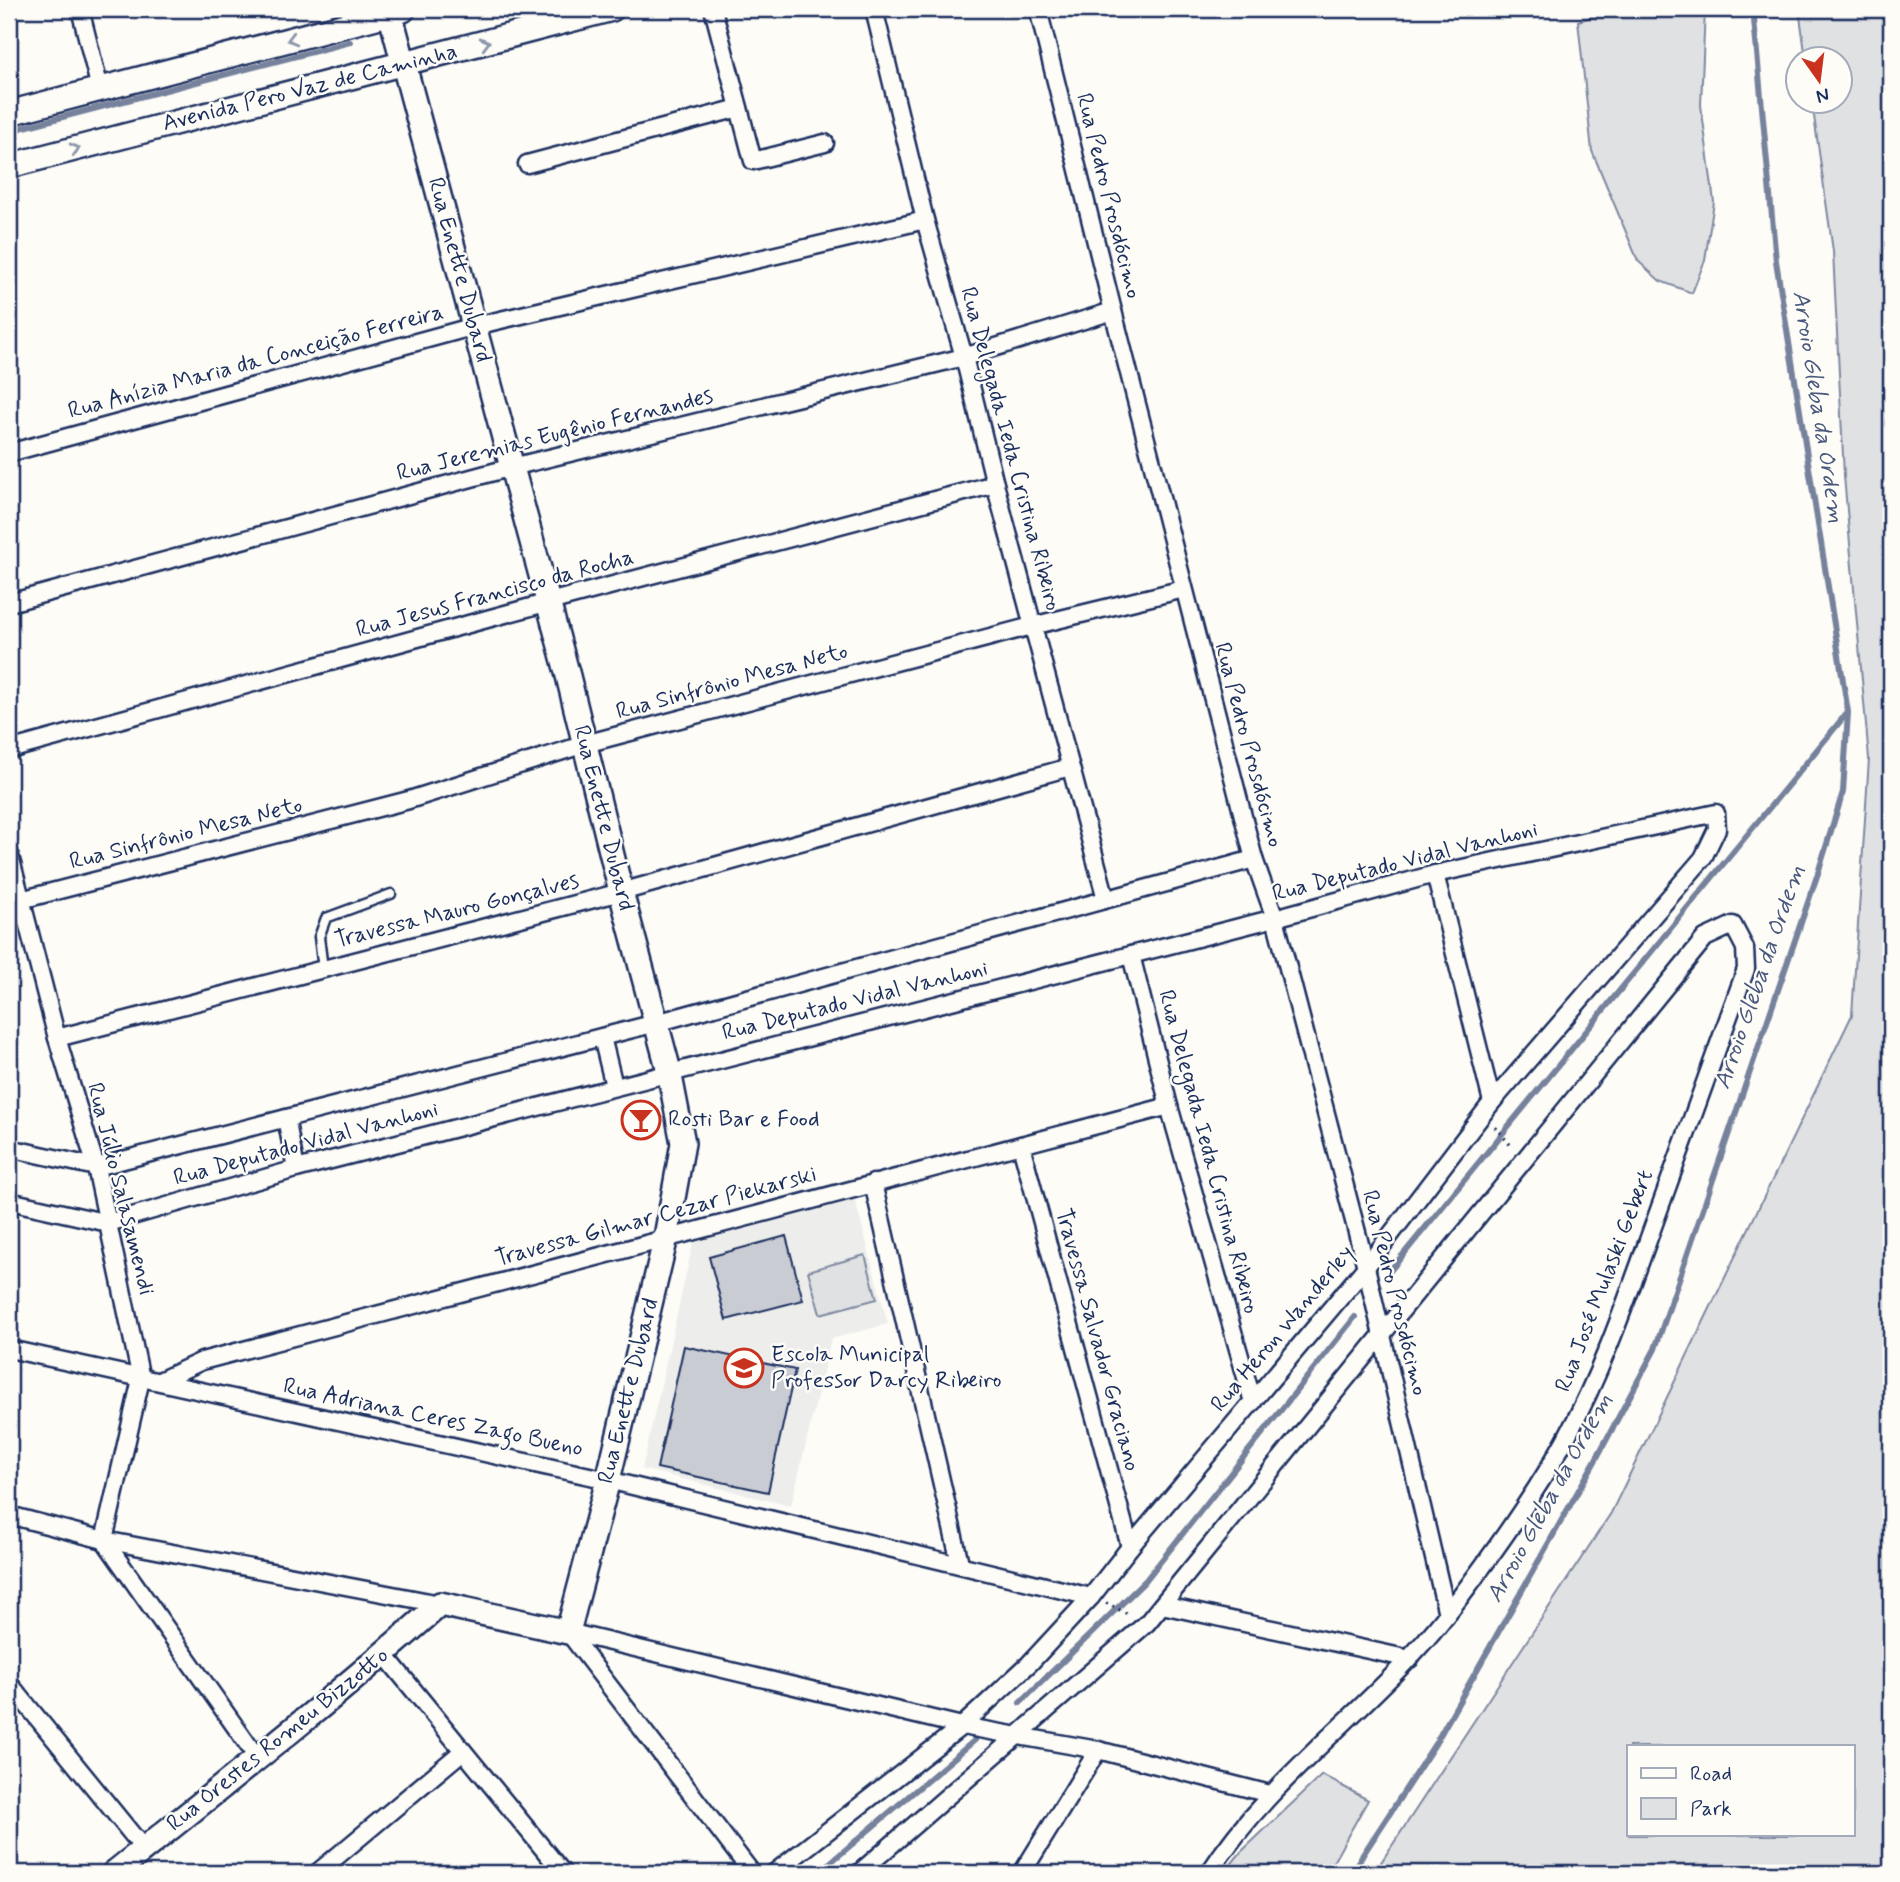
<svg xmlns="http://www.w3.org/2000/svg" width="1900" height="1882" viewBox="0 0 1900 1882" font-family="Mynerve,sans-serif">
<rect width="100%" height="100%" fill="#fdfcf7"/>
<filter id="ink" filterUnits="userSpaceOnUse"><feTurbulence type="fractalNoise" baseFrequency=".0143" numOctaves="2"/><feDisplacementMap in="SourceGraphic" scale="14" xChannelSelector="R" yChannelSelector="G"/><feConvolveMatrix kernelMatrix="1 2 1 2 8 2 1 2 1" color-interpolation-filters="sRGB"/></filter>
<g filter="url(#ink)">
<polygon fill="#edeeec" points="855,1200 888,1324 831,1339 791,1506 642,1469 693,1243"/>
<g fill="#e0e1e3" stroke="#7e88a0" stroke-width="2" fill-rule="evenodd">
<polygon points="1618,9 1705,9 1701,105 1714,202 1705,260 1692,293 1660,281 1638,261 1592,151 1578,21"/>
<path d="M1799 9H1891V1873H1374L1611 1513 1852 1015 1869 759 1844 476 1833 251 1812 102H1840V60L1806 59ZM1629 1747H1853V1835H1629Z"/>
<polygon points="865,1255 877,1299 820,1314 808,1271"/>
<polygon points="1322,1775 1368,1800 1327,1873 1224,1873 1241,1852"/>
</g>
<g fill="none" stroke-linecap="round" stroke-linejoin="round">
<g stroke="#76819c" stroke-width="6">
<polyline points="9,131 350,42"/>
<polyline points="1389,1272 1847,713"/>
<polyline points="1020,1703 1145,1581 1355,1317"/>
<polyline points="818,1873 975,1740"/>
<polyline points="1351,1873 1435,1744 1594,1463 1655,1349 1818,873 1843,792 1848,712 1776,261 1753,9"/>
</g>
</g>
<g fill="#c9ccd3" stroke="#1b2f5e" stroke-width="2">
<polygon points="786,1236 803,1300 726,1320 709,1257"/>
<polygon points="684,1346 795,1370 768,1492 657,1468"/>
</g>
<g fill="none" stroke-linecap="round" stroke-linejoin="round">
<defs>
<polyline id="lane" points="323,969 319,937 326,918 391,894"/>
<g id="street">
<polyline points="80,9 100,89"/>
<polyline points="713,9 753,161 825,143"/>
<polyline points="874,9 925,220 964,357 995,484 1106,899"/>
<polyline points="1038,9 1113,311 1254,859 1275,918 1366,1267 1447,1614"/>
<polyline points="527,164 739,108"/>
<polyline points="9,453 475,326 925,220"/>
<polyline points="9,603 512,467 964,357 1113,311"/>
<polyline points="9,750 549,602 995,484"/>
<polyline points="9,852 57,1038 96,1167 141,1379 104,1540 258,1759"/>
<polyline points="1435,874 1492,1102"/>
<polyline points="9,903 409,800 585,744 1032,626 1184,589"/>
<polyline points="1131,955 1169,1106 1253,1402"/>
<polyline points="602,1037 614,1086"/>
<polyline points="57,1038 621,892 1070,767"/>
<polyline points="286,1118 296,1169"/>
<polyline points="1021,1145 1130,1547"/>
<polyline points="9,1148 96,1167 656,1023 1254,859"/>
<polyline points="873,1183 960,1563"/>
<polyline points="9,1201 108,1223 296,1169 1275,918 1435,874 1716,813 1717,829 1703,858 1492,1102 1366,1267 1130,1547 1091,1597 1029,1664 962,1726 774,1873"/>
<polyline points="9,1349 608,1480 1091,1597"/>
<polyline points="159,1381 202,1361 1169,1106"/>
<polyline points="9,1515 104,1540 440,1604"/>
<polyline points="1162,1605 1410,1659"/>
<polyline points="568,1632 962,1726 1098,1750 1270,1794"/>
<polyline points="568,1632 752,1873"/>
<polyline points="384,1654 563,1873"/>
<polyline points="9,1683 144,1849"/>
<polyline points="317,1873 463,1751"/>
<path d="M859 1873 1147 1623 1705 938 1733 925 1745 948 1746 969C1714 1057 1683 1144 1651 1232 1626 1302 1601 1374 1565 1440 1532 1500 1490 1558 1448 1613 1376 1706 1273 1773 1209 1873"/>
<polyline points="1022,1873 1098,1750"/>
</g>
<g id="secondary">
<polyline points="9,113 403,10"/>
<polyline points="9,166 612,9"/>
<path d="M114 1873C224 1785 335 1698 440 1604L568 1632 608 1480 666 1237 683 1143 669 1071 621 892 568 676 389 9"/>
</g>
</defs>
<use href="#lane" stroke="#1b2f5e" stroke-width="13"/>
<use href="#street" stroke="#1b2f5e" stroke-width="21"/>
<use href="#secondary" stroke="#1b2f5e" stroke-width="28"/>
<g stroke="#1b2f5e" stroke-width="3.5" stroke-dasharray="2 5" stroke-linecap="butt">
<polyline points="1495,1127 1513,1148"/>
<polyline points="1106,1603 1130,1615"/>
</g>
<use href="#lane" stroke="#fdfcf7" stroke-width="8"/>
<use href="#street" stroke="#fdfcf7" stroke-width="16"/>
<use href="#secondary" stroke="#fdfcf7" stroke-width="23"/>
</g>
<defs><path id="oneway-chevron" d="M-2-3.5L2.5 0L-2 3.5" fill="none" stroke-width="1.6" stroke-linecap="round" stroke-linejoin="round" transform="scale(1.75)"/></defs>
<g stroke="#8c96aa">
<use href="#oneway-chevron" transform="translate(292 39) rotate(165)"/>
<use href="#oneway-chevron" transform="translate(485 43) rotate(-15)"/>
<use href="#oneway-chevron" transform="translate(75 149) rotate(-15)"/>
</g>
</g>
<defs>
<symbol id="bar-ring" viewBox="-11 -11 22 22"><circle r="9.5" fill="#fdfcf7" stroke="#c8321e" stroke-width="1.5"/><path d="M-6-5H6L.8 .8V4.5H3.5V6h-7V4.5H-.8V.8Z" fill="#c8321e"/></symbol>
<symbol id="school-ring" viewBox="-11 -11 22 22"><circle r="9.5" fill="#fdfcf7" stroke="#c8321e" stroke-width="1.5"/><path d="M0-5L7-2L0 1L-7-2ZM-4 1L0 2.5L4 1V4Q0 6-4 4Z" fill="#c8321e"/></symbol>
</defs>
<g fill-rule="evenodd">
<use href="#bar-ring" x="619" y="1098" width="44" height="44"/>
<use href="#school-ring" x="722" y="1346" width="44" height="44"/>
</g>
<g text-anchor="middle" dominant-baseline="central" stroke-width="5" stroke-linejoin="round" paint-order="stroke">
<g font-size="23" fill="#1b2f5e" stroke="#fdfcf7">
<text transform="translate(310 88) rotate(-14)">Avenida Pero Vaz de Caminha</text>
<text transform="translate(1108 196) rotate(76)">Rua Pedro Prosdócimo</text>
<text transform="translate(459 270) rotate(75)">Rua Enette Dubard</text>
<text transform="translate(256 362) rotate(-15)">Rua Anízia Maria da Conceição Ferreira</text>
<text transform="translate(555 435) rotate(-14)">Rua Jeremias Eugênio Fernandes</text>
<text transform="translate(1010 449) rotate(75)">Rua Delegada Ieda Cristina Ribeiro</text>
<text transform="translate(495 594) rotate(-15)">Rua Jesus Francisco da Rocha</text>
<text transform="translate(732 682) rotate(-15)">Rua Sinfrônio Mesa Neto</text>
<text transform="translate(1248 745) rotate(75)">Rua Pedro Prosdócimo</text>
<text transform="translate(603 818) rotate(76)">Rua Enette Dubard</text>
<text transform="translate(186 834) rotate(-14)">Rua Sinfrônio Mesa Neto</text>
<text transform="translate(1405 862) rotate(-14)">Rua Deputado Vidal Vanhoni</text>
<text transform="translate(457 911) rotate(-14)">Travessa Mauro Gonçalves</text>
<text transform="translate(855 1001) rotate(-14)">Rua Deputado Vidal Vanhoni</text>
<text transform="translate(306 1144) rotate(-15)">Rua Deputado Vidal Vanhoni</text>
<text transform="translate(1208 1152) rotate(75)">Rua Delegada Ieda Cristina Ribeiro</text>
<text transform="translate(120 1189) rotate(76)">Rua Júlio Salasamendi</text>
<text transform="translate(656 1217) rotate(-15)">Travessa Gilmar Cezar Piekarski</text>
<text transform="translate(1605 1281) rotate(-69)">Rua José Mulaski Gebert</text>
<text transform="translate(1394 1293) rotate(76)">Rua Pedro Prosdócimo</text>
<text transform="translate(1283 1329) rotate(-50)">Rua Heron Wanderley</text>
<text transform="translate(1097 1340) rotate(75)">Travessa Salvador Graciano</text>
<text transform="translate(629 1391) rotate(-76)">Rua Enette Dubard</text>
<text transform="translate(433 1418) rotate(12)">Rua Adriana Ceres Zago Bueno</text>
<text transform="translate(278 1740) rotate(-39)">Rua Orestes Romeu Bizzotto</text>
</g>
<g font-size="23" fill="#1b2f5e" stroke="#fdfcf7" text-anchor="start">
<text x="668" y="1120">Rosti Bar e Food</text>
<text x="771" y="1355">Escola Municipal<tspan x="771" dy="26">Professor Darcy Ribeiro</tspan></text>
</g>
<g font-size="24" font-style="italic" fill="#49587d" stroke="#fdfcf7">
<text transform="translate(1818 407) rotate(81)">Arroio Gleba da Ordem</text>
<text transform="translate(1760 977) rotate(-71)">Arroio Gleba da Ordem</text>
<text transform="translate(1550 1498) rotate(-61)">Arroio Gleba da Ordem</text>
</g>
</g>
<rect width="1900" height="1882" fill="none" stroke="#fdfcf7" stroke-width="35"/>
<rect x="18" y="18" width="1865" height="1847" fill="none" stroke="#1b2f5e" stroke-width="2.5" filter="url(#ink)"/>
<rect x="1627" y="1745" width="228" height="91" fill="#fdfcf7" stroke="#a3aaba" stroke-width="2"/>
<rect x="1641" y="1768" width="35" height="10" fill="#fdfcf7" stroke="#a3aaba" stroke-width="2"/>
<text x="1690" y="1780" font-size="21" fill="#1b2f5e">Road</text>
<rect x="1641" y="1798" width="35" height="21" fill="#e0e1e3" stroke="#a3aaba" stroke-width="2"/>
<text x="1690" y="1815" font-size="21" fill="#1b2f5e">Park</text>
<g transform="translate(1819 80) rotate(166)"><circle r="33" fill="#fdfcf7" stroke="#a3aaba" stroke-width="2"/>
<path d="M0-5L12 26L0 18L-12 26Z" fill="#c8321e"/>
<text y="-10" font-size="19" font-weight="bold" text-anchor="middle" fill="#1b2f5e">N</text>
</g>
</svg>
